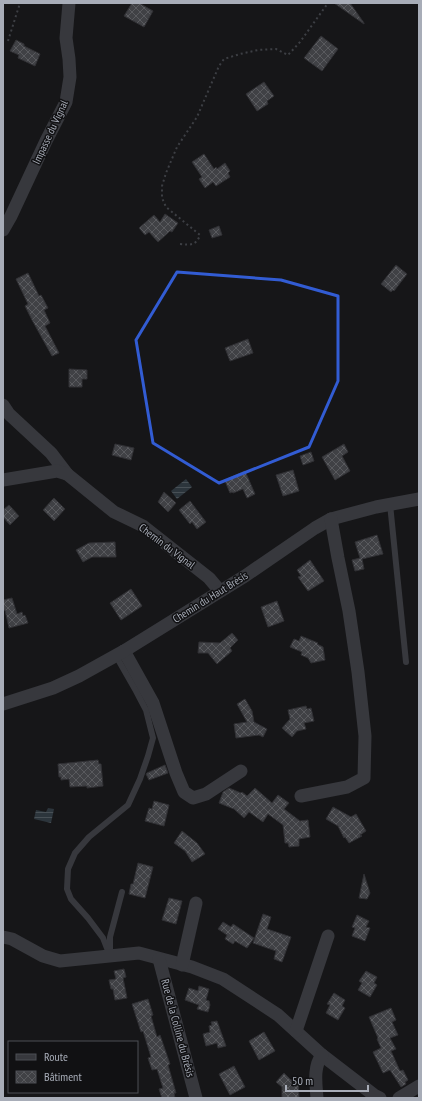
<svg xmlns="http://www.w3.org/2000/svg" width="422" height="1101" viewBox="0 0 422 1101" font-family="'PT Sans Narrow',sans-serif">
<defs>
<pattern id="water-rules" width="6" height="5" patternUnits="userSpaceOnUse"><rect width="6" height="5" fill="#2c353c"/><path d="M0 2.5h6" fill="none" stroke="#485056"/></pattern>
<pattern id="building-cross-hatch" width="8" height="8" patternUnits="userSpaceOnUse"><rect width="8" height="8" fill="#404145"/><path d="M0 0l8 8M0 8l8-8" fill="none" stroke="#595a5e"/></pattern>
</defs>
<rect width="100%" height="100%" fill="#161618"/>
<g fill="url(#water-rules)">
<polygon points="186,479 192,487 177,499 171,491"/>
<polygon points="48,808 54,809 51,823 34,819 36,810 46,812"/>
</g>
<g fill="url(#building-cross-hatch)" stroke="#303034">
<polygon points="132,3 139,3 153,11 144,27 124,16"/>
<polygon points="334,3 350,3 364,23 364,24"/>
<polygon points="321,36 338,49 322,71 304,58"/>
<polygon points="16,40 24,44 24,46 40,54 35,66 18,58 19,55 10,51"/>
<polygon points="264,82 274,96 267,101 268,104 257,111 246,94"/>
<polygon points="204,154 214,169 216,167 217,169 225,163 230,171 228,173 230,177 216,186 213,182 205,188 199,179 202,177 192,162"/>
<polygon points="165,214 178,223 172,232 170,231 158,242 149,232 145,235 139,228 154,215 160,222"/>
<polygon points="219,226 222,235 212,238 209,230"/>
<polygon points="396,265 407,274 394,291 393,290 391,292 381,284"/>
<polygon points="28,273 39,296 41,295 48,308 44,310 50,323 45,326 59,353 52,356 32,320 25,306 28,304 16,279"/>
<polygon points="248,339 253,353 230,361 225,348"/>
<polygon points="69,369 87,370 87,379 82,379 82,387 69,387"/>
<polygon points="115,444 134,448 131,460 112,455"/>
<polygon points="344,444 348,452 342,456 350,471 335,480 322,457"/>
<polygon points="311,452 314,461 303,465 300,456"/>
<polygon points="293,470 299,491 283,496 276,475"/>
<polygon points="245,471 255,494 247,498 243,489 233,493 232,492 230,493 225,481 227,480 227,479"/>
<polygon points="164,492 176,503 168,512 158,502"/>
<polygon points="54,498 65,509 54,521 43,510"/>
<polygon points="190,501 206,522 197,529 192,522 190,524 179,510"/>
<polygon points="9,505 19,516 10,525 3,517 3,510"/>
<polygon points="377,535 383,554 362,559 364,569 355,571 352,560 360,558 355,542"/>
<polygon points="115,542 116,557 92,557 83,562 76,550 89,543"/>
<polygon points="310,560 324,581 308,591 298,577 301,576 297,570"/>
<polygon points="131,589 142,606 121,620 110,603"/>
<polygon points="12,598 17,614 22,612 23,616 25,615 28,623 9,628 5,610 3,611 3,600"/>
<polygon points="277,601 284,621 268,627 261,607"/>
<polygon points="232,633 238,640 230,648 232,651 217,664 208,653 198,653 199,642 220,643"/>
<polygon points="301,636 318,643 317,644 323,647 325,660 311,663 308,658 301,655 302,652 290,647 294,639 299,641"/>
<polygon points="245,699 252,711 254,722 267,729 263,737 259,735 236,738 234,724 247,722 237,704"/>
<polygon points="306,706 307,709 311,708 314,721 304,723 306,729 297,731 292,737 282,728 290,719 288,710"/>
<polygon points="98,760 99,764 101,764 103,786 87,788 87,786 70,787 69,779 61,780 61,777 59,777 58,764"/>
<polygon points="165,765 168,773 149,780 146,774 147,773"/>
<polygon points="229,788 241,793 242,792 247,796 255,788 272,803 278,795 289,803 284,809 300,821 308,820 310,837 299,839 299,846 289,847 288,843 285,843 283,825 268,814 263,822 249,812 244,818 234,809 219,803 223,792"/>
<polygon points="154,801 169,805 164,826 145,821 149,808 152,809"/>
<polygon points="333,807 351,817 356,814 366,831 360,835 362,836 349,843 345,837 344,838 338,826 326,819"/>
<polygon points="182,831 197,843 205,854 192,862 185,851 174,843"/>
<polygon points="138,863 153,867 145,898 129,894 131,884 133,884"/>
<polygon points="364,874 370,893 367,899 359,898"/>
<polygon points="169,898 182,901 176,924 162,920"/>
<polygon points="263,914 271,917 267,929 291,937 282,962 274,959 276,951 253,943"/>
<polygon points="357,915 369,921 366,927 370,928 365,941 352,936 355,928 352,927"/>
<polygon points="223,922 231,927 233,924 254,938 247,948 235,941 233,944 225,939 227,935 218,929"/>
<polygon points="124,969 126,977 123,978 127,998 115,1000 113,989 111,989 109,980 116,979 114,971"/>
<polygon points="366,971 377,977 374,983 377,985 370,997 358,990 362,983 359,981"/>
<polygon points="199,986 209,989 206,1000 209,1001 210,1005 208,1012 197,1009 199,1005 185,1000 189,988 198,991"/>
<polygon points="334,993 345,1000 342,1006 345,1008 338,1020 326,1013 330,1005 327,1004"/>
<polygon points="148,999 153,1015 151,1016 157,1037 160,1035 170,1064 168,1065 176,1093 174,1093 175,1098 162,1098 159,1089 163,1088 157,1069 152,1070 148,1058 151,1057 143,1031 141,1032 132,1004"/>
<polygon points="391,1008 396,1020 392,1022 398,1035 390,1038 396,1049 391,1051 400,1071 403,1070 408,1080 405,1082 406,1084 401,1087 390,1070 383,1073 373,1052 381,1048 377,1039 378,1038 369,1017"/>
<polygon points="217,1021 226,1046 218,1048 217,1043 206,1046 203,1034 210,1032 209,1026 212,1025 211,1022"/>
<polygon points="264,1032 275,1051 259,1060 249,1041"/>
<polygon points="234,1066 245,1087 230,1095 219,1074"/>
<polygon points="284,1073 291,1080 298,1079 299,1098 282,1098 282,1087 276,1082"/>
</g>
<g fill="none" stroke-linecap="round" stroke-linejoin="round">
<g stroke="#3d3f44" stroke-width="2" stroke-dasharray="2 3" stroke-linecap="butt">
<polyline points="8,41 20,3"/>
<path d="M180 244C190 245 196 246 200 235L166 207 162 198V186L166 173 177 147 197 117 219 66 224 59 240 54 258 50 276 49 288 55 300 42 328 3"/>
</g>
<g stroke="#37383d" stroke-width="6">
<polyline points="390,504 406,662"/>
<polyline points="116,656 136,691 146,710 153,738 148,756 140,779 128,805 89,837 75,853 68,869 67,889 71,899 88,918 103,938 110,956 110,937 122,892"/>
</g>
<g stroke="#37383d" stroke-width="13">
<polyline points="3,230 11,216 46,141 66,102 70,77 69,59 66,38 69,3"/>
<polyline points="3,405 9,414 51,453 67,474"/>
<polyline points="3,480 57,471 67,474 114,512 143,526 209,578 220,591"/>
<polyline points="124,651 153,703 176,773 184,792 193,798 206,794 241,771"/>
<polyline points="3,704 53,688 79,676 124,651 245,576 315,528 331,519 376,507 419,499"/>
<polyline points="301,796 347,787 364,778 365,736 358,672 349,611 338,558 331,519"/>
<polyline points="3,937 12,939 43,956 60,961 139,953 192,967 223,979 278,1015 322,1055 374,1095 380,1098"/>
<polyline points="159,959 196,1098"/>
<polyline points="182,965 196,903"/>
<polyline points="296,1031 328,936"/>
<path d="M317 1098C316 1084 313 1067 322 1055"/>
<polyline points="399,1098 419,1086"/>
</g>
</g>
<path fill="none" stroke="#325cd3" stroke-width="3" stroke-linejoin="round" d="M177 272 281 280 338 296V381L309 447 219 483 153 443 136 340Z"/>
<g text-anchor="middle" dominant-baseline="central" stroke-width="3" stroke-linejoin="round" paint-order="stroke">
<g font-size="11" fill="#a8adb8" stroke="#111113">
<text transform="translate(50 132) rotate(-65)">Impasse du Vignal</text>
<text transform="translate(167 546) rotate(37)">Chemin du Vignal</text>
<text transform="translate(210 597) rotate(-32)">Chemin du Haut Brésis</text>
<text transform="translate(178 1028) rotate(75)">Rue de la Colline du Brésis</text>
</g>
</g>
<rect width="422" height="1101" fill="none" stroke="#a8adb8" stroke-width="8"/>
<rect x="8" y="1041" width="130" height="52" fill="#111113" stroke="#4d4f55"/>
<rect x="16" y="1054" width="20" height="6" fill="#37383d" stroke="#4d4f55"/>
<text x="44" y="1061" font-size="12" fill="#a8adb8">Route</text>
<rect x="16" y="1071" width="20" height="12" fill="url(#building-cross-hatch)" stroke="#4d4f55"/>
<text x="44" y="1081" font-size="12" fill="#a8adb8">Bâtiment</text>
<path d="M286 1085v6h82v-6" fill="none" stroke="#a8adb8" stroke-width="2"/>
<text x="292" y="1085" font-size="12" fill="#a8adb8" stroke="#111113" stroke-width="3" paint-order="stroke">50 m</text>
</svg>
